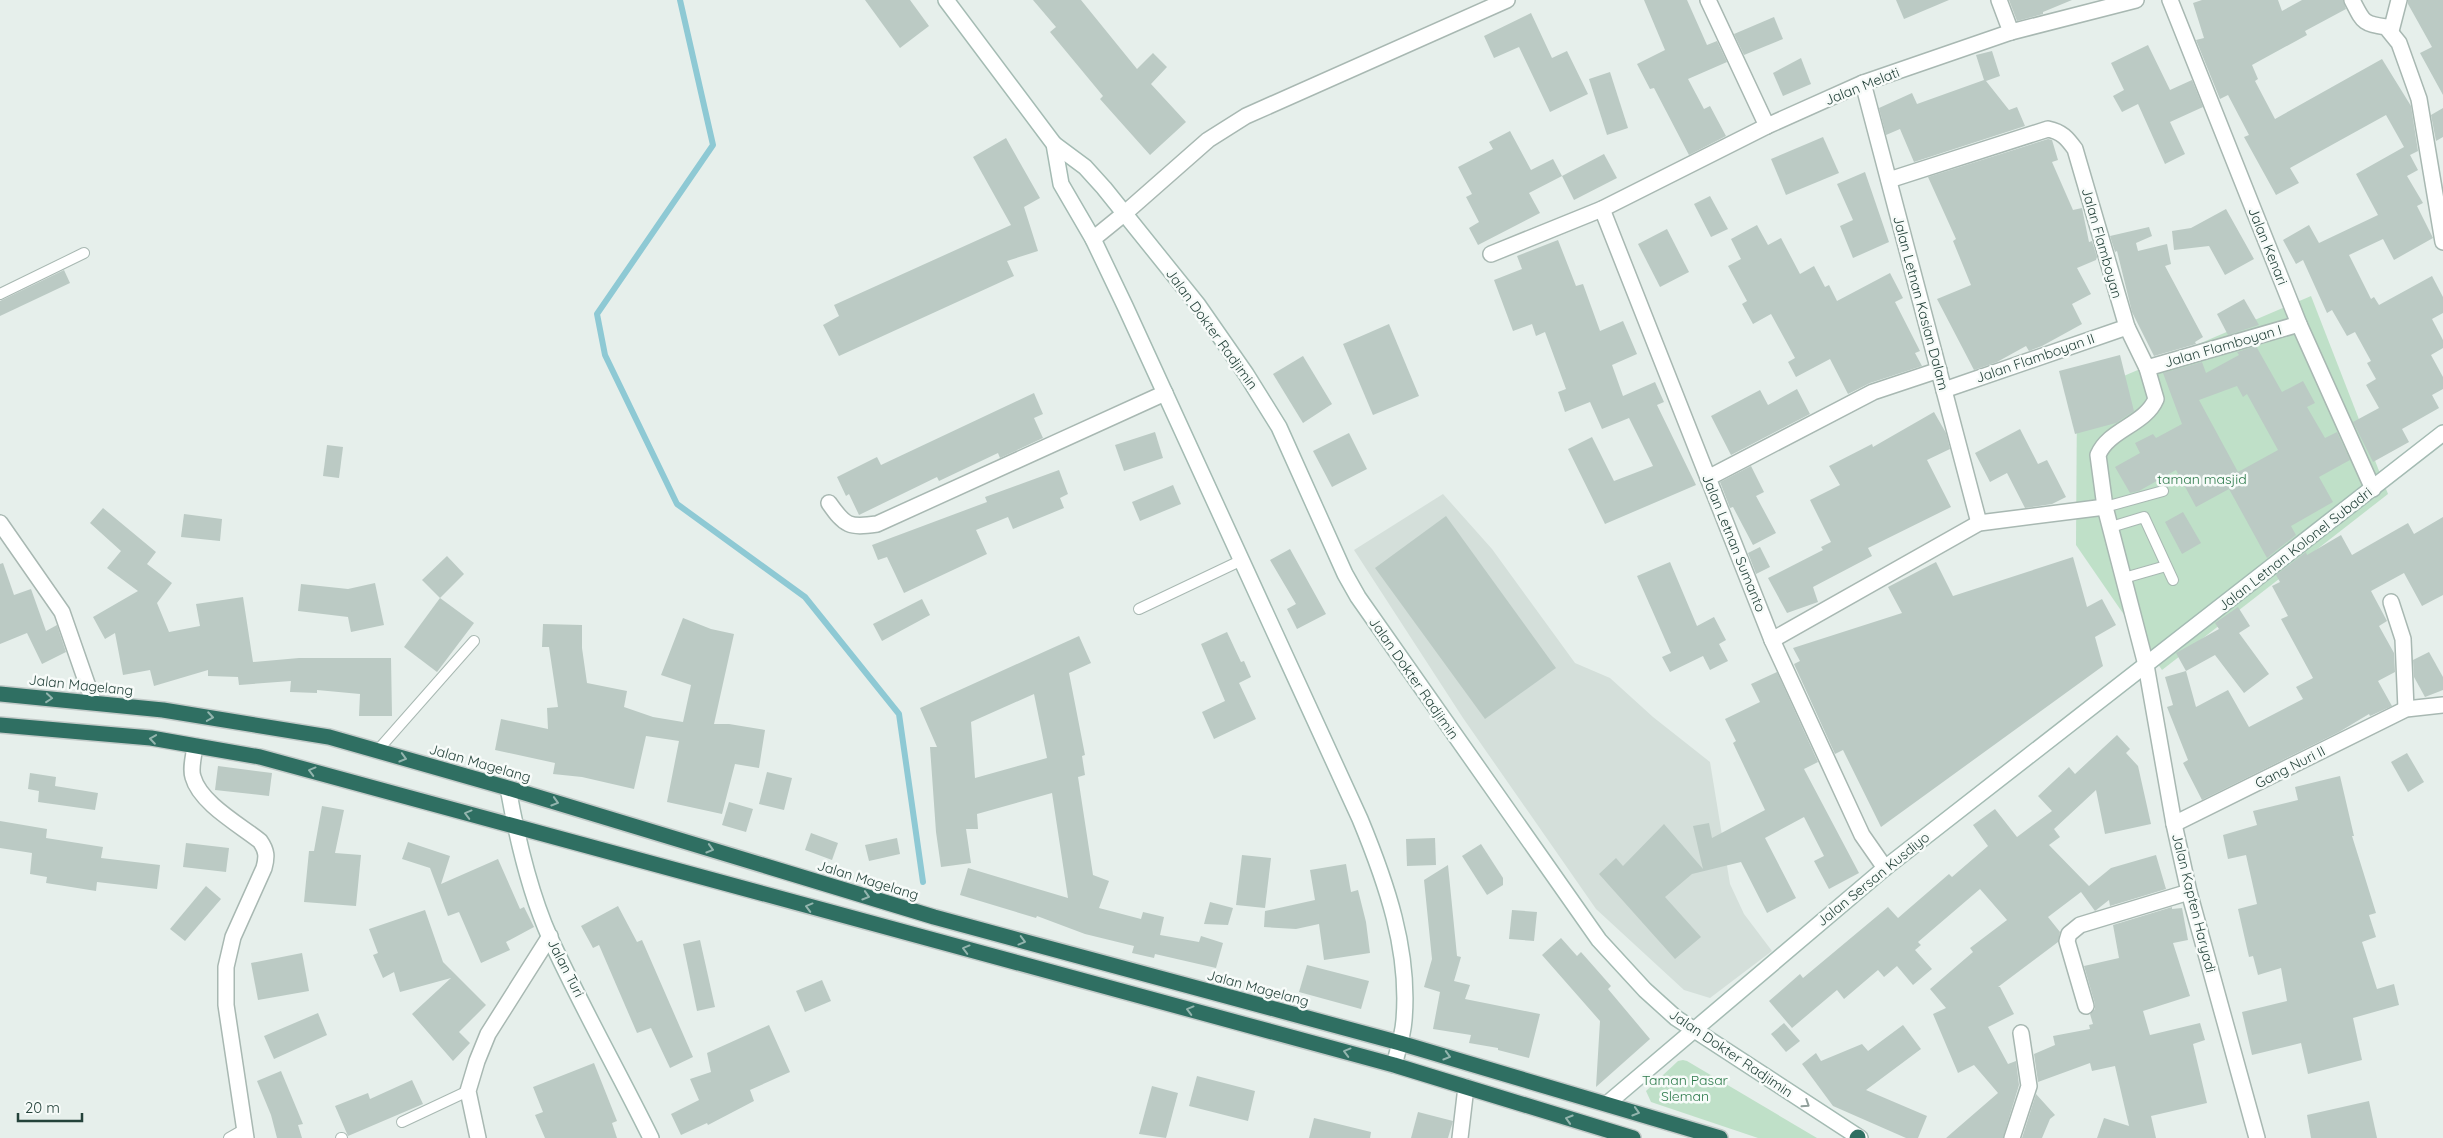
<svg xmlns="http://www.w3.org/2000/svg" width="2443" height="1138" viewBox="0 0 2443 1138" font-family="Quicksand,sans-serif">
<rect width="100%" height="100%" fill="#e6efeb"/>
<polygon fill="#d4dfda" points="1443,494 1492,549 1575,663 1610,678 1653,717 1710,762 1730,884 1744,914 1772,951 1710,998 1684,990 1596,909 1463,718 1354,550"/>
<g fill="#bfe0c8">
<polygon points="2311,296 2388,494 2162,670 2076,545 2077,396"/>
<polygon points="1683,1060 1687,1061 1817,1138 1758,1138 1651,1102 1646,1091 1678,1061"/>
</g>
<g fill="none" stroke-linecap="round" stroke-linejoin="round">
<polyline stroke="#8ec9d4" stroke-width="6" points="680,0 713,145 597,314 605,355 677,504 805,597 899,714 923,882"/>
</g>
<g fill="#bbcac4" fill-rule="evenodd">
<polygon points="865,0 910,0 929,26 900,48"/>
<polygon points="1033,0 1081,0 1137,69 1153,53 1167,67 1151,84 1186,122 1150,155 1100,99 1103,96 1050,32 1056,27"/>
<polygon points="1644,0 1687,0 1707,45 1717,41 1727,62 1688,79 1704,109 1710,106 1726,136 1689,155 1654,88 1650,89 1637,64 1665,50"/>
<polygon points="1896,0 1949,0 1904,19"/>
<polygon points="2009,0 2072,0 2043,12 2043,14 2017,21"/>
<polygon points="2202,0 2278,0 2282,11 2302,0 2343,0 2346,9 2305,31 2307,35 2252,65 2258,79 2255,81 2275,119 2382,59 2411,106 2418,151 2410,155 2418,170 2407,176 2423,203 2417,206 2433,238 2394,260 2383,239 2349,255 2371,299 2374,297 2379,305 2432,276 2443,297 2443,313 2432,319 2443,340 2443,348 2431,355 2443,377 2443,389 2432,395 2439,408 2402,429 2409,442 2373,462 2353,422 2379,408 2366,385 2376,379 2367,363 2371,361 2355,332 2347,336 2332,310 2327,313 2303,260 2296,264 2283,240 2309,225 2319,243 2378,215 2356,174 2404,147 2386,115 2290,168 2299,183 2276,195 2244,137 2249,135 2228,95 2220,99 2196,40 2204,38 2193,3"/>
<polygon points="2408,0 2443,0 2443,95 2420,53 2432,47 2408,4"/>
<polygon points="1531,13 1552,58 1567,51 1588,94 1550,112 1519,47 1494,58 1484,36"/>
<polygon points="1774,17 1783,39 1744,55 1734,34"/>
<polygon points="2148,45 2170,90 2192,80 2203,107 2170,122 2185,154 2165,164 2138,104 2122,112 2113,96 2124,90 2111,63"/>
<polygon points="1992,51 2000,76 1986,81 2009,110 2017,107 2025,126 1914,162 1900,129 1886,135 1879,108 1912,93 1917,104 1984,80 1976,55"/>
<polygon points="1801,58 1811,84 1783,96 1773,73"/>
<polygon points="1610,72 1628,128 1607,135 1589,79"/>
<polygon points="2443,108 2443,137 2436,141 2431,115"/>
<polygon points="1510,131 1531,170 1553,159 1562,176 1529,193 1540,213 1478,245 1469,228 1479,222 1466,197 1472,194 1458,167 1493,149 1489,142"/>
<polygon points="1823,137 1839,173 1786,195 1771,159"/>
<polygon points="1006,138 1040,198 1024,207 1038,251 1007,261 1014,276 839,356 823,325 839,316 834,305 1011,225 973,157"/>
<polygon points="2048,139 2052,140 2058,160 2052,162 2073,210 2082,208 2089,242 2092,241 2097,257 2096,260 2077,268 2091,294 2072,304 2082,324 2042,346 2029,351 2026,346 1997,362 1974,370 1937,299 1971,285 1953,241 1956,239 1928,177"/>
<polygon points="1604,154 1617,178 1574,200 1562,176"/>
<polygon points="1865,172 1889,242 1853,258 1840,226 1853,220 1837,184"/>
<polygon points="1710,196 1728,229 1711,237 1694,204"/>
<polygon points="2226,209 2254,259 2225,275 2209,246 2174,250 2172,231 2191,228"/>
<polygon points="1757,225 1768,245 1781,238 1800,274 1814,266 1825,287 1829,285 1837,301 1890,273 1903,298 1895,302 1920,351 1915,353 1922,366 1870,383 1848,394 1830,359 1796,377 1788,362 1795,358 1771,314 1753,324 1742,304 1747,301 1728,266 1741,259 1731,239"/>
<polygon points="2149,227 2152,236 2136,243 2138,251 2167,244 2171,264 2165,266 2203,337 2195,342 2196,344 2154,356 2132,312 2117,251 2115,252 2110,236"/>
<polygon points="1667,229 1689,272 1660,287 1638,244"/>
<polygon points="1558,240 1576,286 1583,284 1600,331 1623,321 1637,354 1612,365 1623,396 1655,382 1664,402 1657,405 1696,485 1605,524 1568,449 1592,437 1614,481 1653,466 1629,418 1602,429 1590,402 1565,412 1558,392 1566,389 1545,332 1536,336 1532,324 1513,331 1494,280 1522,269 1517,256"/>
<polygon points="64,270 70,283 0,316 0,301"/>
<polygon points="2244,299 2259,325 2228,335 2217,314"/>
<polygon points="1389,324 1419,396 1373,415 1343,344"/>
<path d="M2256 346 2282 392 2303 381 2315 403 2307 407 2325 438 2337 432 2350 460 2319 477 2333 502 2291 526 2296 535 2267 558 2229 489 2196 507 2176 470 2139 491 2130 493 2115 467 2140 453 2135 443 2153 434 2156 438 2182 424 2163 373 2202 362 2206 373 2239 355 2237 352ZM2237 386 2243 397 2247 394 2278 450 2238 472 2199 400Z"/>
<polygon points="2120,355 2134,411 2116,423 2075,434 2059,371"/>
<polygon points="1303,356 1332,404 1303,423 1273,374"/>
<polygon points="1797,389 1810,414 1731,455 1711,416 1760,390 1768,405"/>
<polygon points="1034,393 1043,414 1034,418 1043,438 1000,458 998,453 939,481 937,477 859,515 849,494 846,496 837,477 877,457 881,465"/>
<polygon points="1934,412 1946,433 1950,449 1927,460 1951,507 1868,548 1872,556 1813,587 1818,602 1787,613 1768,578 1823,550 1821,547 1831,542 1810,500 1840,485 1829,466 1872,444 1873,447"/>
<polygon points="2020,429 2038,464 2047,460 2066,497 2052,504 2025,508 2007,473 1990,482 1975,453"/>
<polygon points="1155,432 1163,458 1124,471 1115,445"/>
<polygon points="1349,433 1367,469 1332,487 1313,451"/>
<polygon points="327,445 343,447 339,478 323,476"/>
<polygon points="1751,466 1764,492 1756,496 1776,533 1753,545 1733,507 1730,508 1720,482"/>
<polygon points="1059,470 1068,494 1060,498 1064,508 1013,529 1008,517 976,530 987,554 904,593 887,557 878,560 872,545 987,502 985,497"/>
<polygon points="1173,485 1181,504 1140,521 1132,502"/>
<polygon points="103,508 156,552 147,564 172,583 157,603 169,632 200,626 196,604 243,597 253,662 299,658 391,658 392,716 359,716 360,694 317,690 317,693 290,692 291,681 239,685 238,677 208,676 208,670 154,686 150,670 123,675 115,633 105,639 93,617 138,591 107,568 121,551 90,523"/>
<polygon points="2183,512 2201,543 2182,554 2165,522"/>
<polygon points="184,514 222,519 220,541 181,537"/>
<polygon points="1446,516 1556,668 1485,719 1375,568"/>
<polygon points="2443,517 2443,595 2422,606 2404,573 2371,591 2387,621 2379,626 2394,653 2395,672 2378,681 2392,706 2370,716 2369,714 2339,732 2202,800 2183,763 2188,760 2167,707 2173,705 2165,677 2186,671 2196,707 2228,690 2249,727 2303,699 2296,687 2313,678 2281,619 2288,616 2272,586 2280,582 2276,575 2306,552 2307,555 2341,535 2352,555 2408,523 2414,534"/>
<polygon points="1760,547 1770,567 1756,574 1748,553"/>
<polygon points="1290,549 1326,614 1297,629 1287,609 1296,604 1270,560"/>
<polygon points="447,556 464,574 440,598 422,580"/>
<polygon points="2073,557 2087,607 2102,599 2116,625 2095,637 2103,666 1881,827 1843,750 1835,754 1794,664 1800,661 1793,648 1902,613 1888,587 1936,562 1953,596"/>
<polygon points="1670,562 1697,626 1714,617 1726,640 1719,644 1728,661 1710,670 1703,656 1670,672 1662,657 1671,653 1637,576"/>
<polygon points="3,563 14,595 31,589 46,631 57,625 66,652 42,664 27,633 0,644 0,564"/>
<polygon points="375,583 384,625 351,632 348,617 298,611 301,584 348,589"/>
<polygon points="440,598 474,623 437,672 404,647"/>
<polygon points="922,599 930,615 882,641 873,624"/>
<polygon points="2238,607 2250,626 2239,633 2269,674 2244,693 2215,655 2186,671 2176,653 2219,629 2215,623"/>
<polygon points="683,618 711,629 734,634 714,724 729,724 765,730 759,768 735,764 722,814 667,802 679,741 646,736 634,789 582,777 553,774 555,763 495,750 501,719 548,729 547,708 558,707 549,647 542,647 543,624 582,625 582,648 587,683 627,691 624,707 653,717 683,722 691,685 661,675"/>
<polygon points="1227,632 1241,662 1244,661 1251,677 1239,683 1256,719 1214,739 1202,712 1225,701 1201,644"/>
<path d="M1079 636 1091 663 1069 673 1085 755 1082 756 1085 775 1078 777 1093 875 1109 881 1099 908 1141 919 1143 912 1164 917 1160 935 1199 942 1201 936 1223 943 1216 968 1155 954 1154 958 1132 953 1134 946 1085 934 1037 916 1036 918 960 895 968 868 1068 898 1052 793 977 814 978 829H966L971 863 941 867 936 832 930 747H937L920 708ZM1034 694 1047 758 975 778 971 722Z"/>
<polygon points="2429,652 2443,677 2443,690 2425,697 2414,677 2413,660"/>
<polygon points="1777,672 1818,762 1804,769 1859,873 1829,889 1814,861 1824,856 1804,817 1765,838 1796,898 1767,913 1741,862 1692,874 1665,897 1701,937 1675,959 1599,874 1616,858 1623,866 1664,824 1703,869 1693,826 1709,823 1712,838 1765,810 1733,743 1736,741 1725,719 1760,702 1751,684"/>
<polygon points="2117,735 2130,749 2126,753 2138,766 2151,824 2105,834 2096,790 2054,829 2060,837 2049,845 2089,886 2111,868 2156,855 2166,889 2110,906 2109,900 2095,911 2081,892 2048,917 2060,932 2058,942 1998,987 2000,987 2014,1014 1988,1027 2008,1064 2016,1061 2019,1085 2003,1138 1946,1138 1998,1093 1974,1065 1958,1073 1933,1014 1946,1008 1930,989 1973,952 1970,948 2007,920 1980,889 1918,942 1921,945 1915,950 1932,969 1913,985 1897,966 1884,977 1878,970 1844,999 1837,990 1792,1028 1769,1001 1800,974 1803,978 1888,907 1898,918 1949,874 1952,877 1988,846 1973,825 1995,809 2017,837 2052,811 2038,796 2069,767 2075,774"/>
<polygon points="2407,753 2424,782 2408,792 2391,762"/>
<polygon points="218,766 272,773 269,796 215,790"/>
<polygon points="767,772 792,778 784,810 759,804"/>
<polygon points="30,773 56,777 55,786 98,793 95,810 38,802 39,791 28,789"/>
<polygon points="2340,776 2354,836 2352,836 2376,913 2369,915 2376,937 2362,942 2377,989 2394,984 2399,1005 2353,1018 2362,1060 2308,1074 2301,1043 2252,1055 2242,1012 2287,1001 2281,968 2258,975 2253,956 2249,957 2238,909 2257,904 2246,855 2228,859 2223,835 2257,825 2253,811 2298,800 2295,787"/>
<polygon points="729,802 753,809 746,832 722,825"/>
<polygon points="322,806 344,810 335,853 361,855 356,906 304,902 309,851 314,851"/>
<polygon points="0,821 47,829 46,838 103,847 101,858 160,865 157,889 97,882 96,891 46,883 47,877 30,874 32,853 0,848"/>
<polygon points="811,833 838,843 832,860 805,850"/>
<polygon points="897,838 900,854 869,861 865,845"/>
<polygon points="1435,838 1436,865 1407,866 1406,839"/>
<polygon points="408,842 450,856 441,884 498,859 520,909 524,907 534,927 506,942 510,950 481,963 459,912 448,916 430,868 402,859"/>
<polygon points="186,843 229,848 226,872 183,867"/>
<polygon points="1481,844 1503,878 1503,885 1487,895 1462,856"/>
<polygon points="1242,855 1271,858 1265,908 1236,905"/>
<polygon points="1346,864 1351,892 1358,890 1366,922 1370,953 1324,960 1319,924 1296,929 1264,927 1265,911 1315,900 1310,870"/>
<polygon points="1448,865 1457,956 1461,957 1454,981 1470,985 1465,999 1540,1014 1529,1058 1498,1050 1498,1048 1469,1043 1471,1035 1433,1029 1440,992 1424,987 1432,959 1424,880"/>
<polygon points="206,886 221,899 185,941 170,929"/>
<polygon points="1210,902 1233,908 1228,925 1204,924"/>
<polygon points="618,906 637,942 642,940 693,1057 670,1068 651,1028 637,1033 599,945 593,948 581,926"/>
<polygon points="2172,907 2172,909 2182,908 2188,940 2173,943 2190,996 2143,1011 2150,1035 2200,1023 2205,1040 2193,1044 2207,1103 2151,1116 2156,1138 2097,1138 2104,1118 2129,1126 2115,1066 2092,1071 2090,1063 2038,1082 2034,1054 2055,1045 2053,1036 2090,1029 2089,1025 2093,1024 2090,1014 2095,1009 2095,1004 2084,966 2119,958 2113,925"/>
<polygon points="425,910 443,962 486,1005 459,1032 470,1043 453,1061 412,1014 451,978 400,992 394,972 383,978 373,955 378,953 369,929"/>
<polygon points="1512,910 1537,912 1534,941 1509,939"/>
<polygon points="1561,938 1577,956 1581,952 1611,986 1608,989 1650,1039 1596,1087 1600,1021 1542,955"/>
<polygon points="700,940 715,1007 697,1011 683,944"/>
<polygon points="302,953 309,991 258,1000 251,963"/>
<polygon points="1307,965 1369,981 1361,1009 1299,992"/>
<polygon points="822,980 831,1001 805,1012 796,991"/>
<polygon points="318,1013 327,1035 274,1059 264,1036"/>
<polygon points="1784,1023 1800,1041 1786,1052 1771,1034"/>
<polygon points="769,1025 790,1072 750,1090 754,1101 708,1125 707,1123 681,1135 671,1114 699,1100 690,1079 711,1072 707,1053"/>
<polygon points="1903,1025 1921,1049 1866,1090 1927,1116 1918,1138 1906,1138 1833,1106 1802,1064 1816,1053 1821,1061 1862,1044 1868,1051"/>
<polygon points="594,1063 617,1121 612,1123 617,1138 545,1138 535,1115 543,1112 533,1087"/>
<polygon points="281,1071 303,1124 298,1125 302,1138 277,1138 271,1115 257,1081"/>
<polygon points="1197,1076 1255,1091 1248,1121 1189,1106"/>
<polygon points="412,1080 423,1104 348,1136 335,1106 368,1093 370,1099"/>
<polygon points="1152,1086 1178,1093 1166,1138 1139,1134"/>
<polygon points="2036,1094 2055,1115 2050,1119 2042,1138 2022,1138"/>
<polygon points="2369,1101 2377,1138 2311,1138 2307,1115"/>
<polygon points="1418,1112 1453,1121 1448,1138 1411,1138"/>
<polygon points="1314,1118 1371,1132 1370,1138 1309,1138"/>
</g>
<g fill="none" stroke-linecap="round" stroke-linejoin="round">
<defs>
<g id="lane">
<polyline points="0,294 84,253"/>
<polyline points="2105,507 2163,491"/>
<polyline points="2111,527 2144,517 2173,580"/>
<polyline points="2124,578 2166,566"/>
<polyline points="1139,609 1240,561"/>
<polyline points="377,751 474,641"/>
<polyline points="402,1122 468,1091"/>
<polyline points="229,1138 243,1130"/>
<polyline points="341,1138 342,1138"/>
</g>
<g id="street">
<polyline points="1708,0 1767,126"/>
<polyline points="1999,0 2011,32"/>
<polyline points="2170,0 2299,324 2373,489"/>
<path d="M2352 0C2363 21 2362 24 2386 27L2399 43 2419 99 2443 242"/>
<polyline points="2391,31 2399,0"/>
<polyline points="1863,83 1979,523"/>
<polyline points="1602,209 1772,640 1862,835 1885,868"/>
<polyline points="1093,239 1125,213 1208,140 1246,116 1507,0"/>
<polyline points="1491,254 1602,209 1767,126 1863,83 2011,32 2136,0"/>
<polyline points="2147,368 2299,324"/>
<polyline points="1944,390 2127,327"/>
<polyline points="1708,478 1873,392 1939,370"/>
<path d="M829 503C845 526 849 528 877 524L1165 393"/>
<polyline points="2105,507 2146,665 2174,824 2189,892 2257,1138"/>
<polyline points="0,523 62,612 93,701"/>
<polyline points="2391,602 2403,639 2406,709"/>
<path d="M1772 640 1979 523 2105 507 2098 455C2109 429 2145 425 2156 399L2147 368 2127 327 2075 149C2067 138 2062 132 2048 129L1889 180"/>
<path d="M195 746C194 755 190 769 193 777 200 803 240 825 260 841 267 851 267 857 264 868L233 937 226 967V1005L246 1138"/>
<polyline points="2174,824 2406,709 2443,705"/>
<polyline points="2086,1006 2067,941 2069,934 2080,925 2189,892"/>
<polyline points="478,1138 468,1091 477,1061 488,1034 550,936"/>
<polyline points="1460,1138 1466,1087"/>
<polyline points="2012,1138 2029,1086 2021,1033"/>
</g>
<g id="secondary">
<path d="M946 0 1054 144 1061 184 1093 239 1125 306 1360 819C1386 882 1410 950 1404 1020 1403 1035 1398 1050 1394 1065"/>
<polyline points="1054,144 1085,167 1104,188 1198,305 1246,374 1279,427 1345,574 1358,597 1599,940 1645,990 1676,1018 1860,1138"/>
<path d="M508 788C517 838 529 891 550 938 581 1006 618 1071 651 1138"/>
<polyline points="1608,1103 1885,868 2443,433"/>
</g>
<g id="highway">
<polyline points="0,694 163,710 329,737 508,788 934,917 1400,1043 1720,1138"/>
<polyline points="0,725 151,738 260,757 1394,1065 1633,1138"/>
<polyline points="1857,1138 1858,1137"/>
</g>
</defs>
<use href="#lane" stroke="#a8b8b2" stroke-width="12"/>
<use href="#street" stroke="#a8b8b2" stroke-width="18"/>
<use href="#secondary" stroke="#a4bbb3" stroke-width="18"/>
<use href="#highway" stroke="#c2cac8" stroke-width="18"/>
<use href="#lane" stroke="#fff" stroke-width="10"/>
<use href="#street" stroke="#fff" stroke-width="15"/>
<use href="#secondary" stroke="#fff" stroke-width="15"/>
<use href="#highway" stroke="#2f6f62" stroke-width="15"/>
</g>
<defs><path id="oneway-chevron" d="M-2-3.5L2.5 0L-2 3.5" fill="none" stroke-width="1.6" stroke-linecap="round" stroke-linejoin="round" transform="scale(1.25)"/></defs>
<g stroke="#93b5ae">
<use href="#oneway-chevron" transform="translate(49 698) rotate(5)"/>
<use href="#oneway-chevron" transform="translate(210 717) rotate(9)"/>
<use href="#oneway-chevron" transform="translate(153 739) rotate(-172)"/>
<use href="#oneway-chevron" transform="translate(403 758) rotate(16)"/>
<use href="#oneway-chevron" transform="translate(312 771) rotate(-165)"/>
<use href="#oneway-chevron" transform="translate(555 802) rotate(17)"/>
<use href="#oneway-chevron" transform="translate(468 814) rotate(-165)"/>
<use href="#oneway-chevron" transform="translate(710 849) rotate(17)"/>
<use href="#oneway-chevron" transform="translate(866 896) rotate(17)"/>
<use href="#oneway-chevron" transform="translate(809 907) rotate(-165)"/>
<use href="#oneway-chevron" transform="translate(1022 941) rotate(15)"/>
<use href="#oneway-chevron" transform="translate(966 949) rotate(-165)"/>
<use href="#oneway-chevron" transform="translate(1190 1010) rotate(-165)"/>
<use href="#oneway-chevron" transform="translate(1347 1052) rotate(-165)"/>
<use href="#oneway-chevron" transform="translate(1447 1056) rotate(16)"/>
<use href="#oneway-chevron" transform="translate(1636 1112) rotate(17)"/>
<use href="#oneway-chevron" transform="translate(1569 1119) rotate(-163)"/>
</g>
<use stroke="#92a09c" href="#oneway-chevron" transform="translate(1806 1104) rotate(33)"/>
<g text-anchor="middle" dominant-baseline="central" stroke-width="5" stroke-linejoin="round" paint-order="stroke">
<g font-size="14" fill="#24423a" stroke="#f7fbf9">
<text transform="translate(1862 86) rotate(-22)">Jalan Melati</text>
<text transform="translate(2102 243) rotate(74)">Jalan Flamboyan</text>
<text transform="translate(2268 246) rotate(68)">Jalan Kenari</text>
<text transform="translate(1921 303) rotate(75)">Jalan Letnan Kasian Dalam</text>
<text transform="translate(1212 329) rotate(54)">Jalan Dokter Radjimin</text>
<text transform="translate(2223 346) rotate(-16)">Jalan Flamboyan I</text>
<text transform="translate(2035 358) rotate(-19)">Jalan Flamboyan II</text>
<text transform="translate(1734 543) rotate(68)">Jalan Letnan Sumanto</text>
<text transform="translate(2295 549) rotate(-38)">Jalan Letnan Kolonel Subadri</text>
<text transform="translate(1414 678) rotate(55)">Jalan Dokter Radjimin</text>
<text transform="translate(81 685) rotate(6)">Jalan Magelang</text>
<text transform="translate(480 763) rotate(16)">Jalan Magelang</text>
<text transform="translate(2290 767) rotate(-27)">Gang Nuri II</text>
<text transform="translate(1873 879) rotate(-39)">Jalan Sersan Kusdiyo</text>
<text transform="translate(868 880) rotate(17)">Jalan Magelang</text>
<text transform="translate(2194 903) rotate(76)">Jalan Kapten Haryadi</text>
<text transform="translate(566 968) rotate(63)">Jalan Turi</text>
<text transform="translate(1258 988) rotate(15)">Jalan Magelang</text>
<text transform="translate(1731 1053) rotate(34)">Jalan Dokter Radjimin</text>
</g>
<g font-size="14" fill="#2d7a4b" stroke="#f7fbf9">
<text x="2202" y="479">taman masjid</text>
<text x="1685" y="1080">Taman Pasar<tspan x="1685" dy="16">Sleman</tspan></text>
</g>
</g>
<path d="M18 1113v8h64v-8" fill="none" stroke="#24423a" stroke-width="2.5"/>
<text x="25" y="1113" font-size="15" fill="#24423a" stroke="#f7fbf9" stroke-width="4" paint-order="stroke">20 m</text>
</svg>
